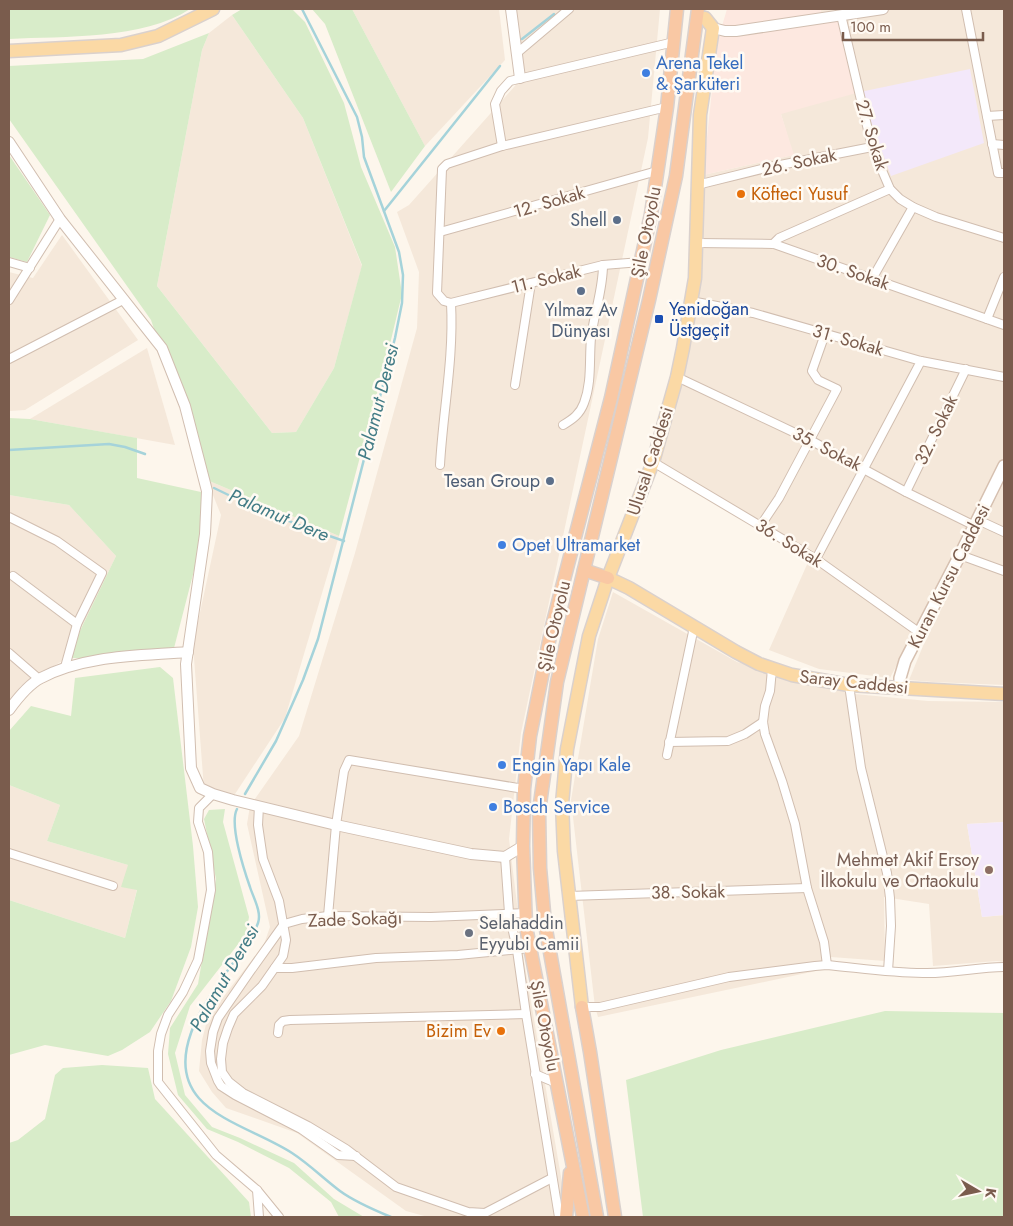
<svg xmlns="http://www.w3.org/2000/svg" width="1013" height="1226" viewBox="0 0 1013 1226" font-family="Jost,sans-serif">
<rect width="100%" height="100%" fill="#fdf6ec"/>
<g fill="#f5e8da">
<polygon points="352,9 499,9 505,60 425,146"/>
<polygon points="517,9 660,9 648,138 521,733 509,839 524,961 565,1200 563,1210 553,1217 428,1217 406,1211 297,1133 226,1108 212,1092 199,1071 202,1040 208,1017 264,944 270,927 247,824 250,806 299,736 355,553 417,328 419,272 397,212 409,205 521,79"/>
<polygon points="821,9 1004,9 1004,457 890,678 819,669 769,650 813,551 655,467 683,347 703,175 793,155 781,114 821,18"/>
<polygon points="232,15 303,118 362,266 334,368 296,432 272,433 157,286 202,50 209,33"/>
<polygon points="62,235 138,340 25,410 9,411 9,272 33,278"/>
<polygon points="147,348 175,445 30,419"/>
<polygon points="207,480 339,536 285,718 235,794 204,789 193,645 221,515"/>
<polygon points="1004,482 1004,685 933,682 909,680 923,646"/>
<polygon points="9,495 69,505 116,556 67,658 21,686 9,702"/>
<polygon points="613,592 737,662 855,694 928,701 1004,702 1004,822 967,824 982,917 1004,915 1004,962 997,961 933,966 929,904 884,897 885,961 831,957 816,971 598,1017 595,1007 571,800 598,639"/>
<polygon points="9,785 60,805 47,841 128,865 137,889 125,938 9,900"/>
</g>
<polygon fill="#fde8e0" points="727,9 821,9 821,17 839,14 860,92 781,114 794,155 703,175 717,43"/>
<g fill="#f3e8fa">
<polygon points="970,69 984,143 891,176 860,92"/>
<polygon points="1004,822 1004,915 982,917 967,824"/>
</g>
<g fill="#d8ecc9">
<path d="M9 9H190C143 40 64 36 9 39Z"/>
<polygon points="242,9 292,9 305,22 344,103 361,167 395,247 402,294 390,344 339,536 207,480 200,465 151,320 9,119 9,66 143,59 209,33 202,50 157,286 272,433 296,432 334,368 362,265 303,118 232,15"/>
<polygon points="312,9 352,9 425,146 391,192 325,24"/>
<polygon points="9,155 50,215 27,262 9,257"/>
<polygon points="9,418 30,419 137,438 137,478 201,492 206,524 173,652 159,659 67,658 116,556 69,505 9,495"/>
<polygon points="160,667 173,678 193,846 198,907 191,947 171,1001 150,1032 122,1050 108,1056 45,1045 9,1055 9,900 125,938 137,890 121,887 128,865 47,841 60,805 9,785 9,731 31,706 71,716 75,678"/>
<polygon points="225,809 223,822 249,917 246,934 190,1006 175,1053 185,1095 212,1127 240,1138 294,1163 334,1199 364,1217 339,1217 331,1202 289,1168 238,1142 207,1129 178,1095 168,1054 170,1028 198,984 216,879 204,819 209,810"/>
<polygon points="885,1011 1004,1013 1004,1217 643,1217 626,1080 721,1050"/>
<polygon points="102,1065 148,1068 155,1099 249,1202 251,1217 9,1217 9,1143 18,1140 45,1119 55,1075 63,1068"/>
</g>
<g fill="none" stroke-linecap="round" stroke-linejoin="round">
<g stroke="#a5d3da" stroke-width="2.5">
<polyline points="522,39 554,14"/>
<polyline points="384,211 500,66"/>
<polyline points="9,450 109,444 125,447 145,454"/>
<path d="M214 488C256 509 299 526 344 541"/>
<polyline points="245,794 276,741 303,680 318,639 395,338 402,303 403,275 399,252 364,157 362,137 357,117 302,9"/>
<path d="M237 809C229 824 244 870 250 887 253 897 262 912 258 923 254 935 245 945 238 956 222 979 200 1006 191 1033 163 1111 244 1122 292 1153 309 1164 324 1179 340 1191 355 1202 374 1210 391 1217"/>
</g>
<defs>
<g id="minor">
<polyline points="966,9 998,173 1004,173"/>
<polyline points="841,15 872,147 890,189 900,199 913,207 936,217 1004,238"/>
<polyline points="517,53 569,9"/>
<polyline points="987,116 1004,115"/>
<polyline points="992,144 1004,145"/>
<polyline points="502,146 495,104 501,91 510,81 674,42"/>
<polyline points="697,185 770,167 872,147"/>
<polyline points="440,232 657,171"/>
<polyline points="697,243 774,244 1004,325"/>
<polyline points="773,244 779,238 890,189"/>
<polyline points="9,262 30,268"/>
<polyline points="641,262 603,265 451,303 444,301 437,293 442,169 447,164 502,146 667,107"/>
<polyline points="872,279 913,207"/>
<polyline points="9,300 60,219"/>
<polyline points="691,301 753,313 921,361 1004,377"/>
<polyline points="987,319 1004,277"/>
<polyline points="9,359 123,300"/>
<polyline points="677,377 810,440 906,492 975,526"/>
<polyline points="515,385 531,283"/>
<path d="M563 425C573 419 580 414 584 403 592 382 589 360 591 338 594 313 603 290 603 265"/>
<polyline points="653,462 816,559 920,633"/>
<path d="M440 465C443 411 454 358 451 303"/>
<polyline points="906,492 966,369"/>
<polyline points="9,517 57,541 102,573 77,624 65,667"/>
<polyline points="978,520 1004,532"/>
<polyline points="761,525 779,498 837,389 818,380 812,371 825,334"/>
<polyline points="960,555 1004,571"/>
<polyline points="816,559 921,361"/>
<polyline points="13,576 77,624"/>
<polyline points="9,653 39,679"/>
<polyline points="772,669 770,691 765,706 763,722 765,734 782,781 795,824 807,888 824,942 827,965"/>
<polyline points="849,685 861,768 887,873 890,898 891,926 888,971"/>
<polyline points="669,742 728,741 745,734 763,722"/>
<polyline points="667,755 694,627"/>
<polyline points="213,794 199,808 198,822 208,852 211,890 198,960 183,992 168,1015 161,1034 158,1051 158,1082 216,1155 257,1190 279,1217"/>
<polyline points="259,806 258,825 263,859 279,901 286,940 283,956 262,986 234,1014 228,1028 223,1043 221,1059 222,1072 229,1082 243,1093 308,1126 346,1149 396,1187 468,1212 485,1213 552,1178"/>
<polyline points="9,853 113,886"/>
<polyline points="505,857 509,913 517,950 526,1014 559,1217"/>
<polyline points="569,896 807,888"/>
<polyline points="328,916 336,825 344,771 349,760 524,789"/>
<polyline points="275,968 292,968 376,958 458,955 531,948"/>
<path d="M582 1007H600L729 977 815 966 827 965C859 968 891 973 923 973 951 974 977 967 1004 967"/>
<polyline points="278,1033 279,1025 283,1021 290,1020 526,1014"/>
<polyline points="535,1074 556,1083"/>
<polyline points="356,1156 338,1155 301,1129 235,1095 221,1086 218,1081 211,1063 210,1051 213,1032 218,1018 249,973 284,924 302,919 328,916 431,917 526,913"/>
<polyline points="257,1190 259,1217"/>
</g>
<g id="tertiary">
<polyline points="511,9 520,78"/>
<polyline points="713,28 725,31 736,31 883,9"/>
<polyline points="9,142 60,219 162,348 185,406 207,491 205,534 186,664 191,768 200,788 213,794 233,800 336,825 471,854 505,857 523,846"/>
<path d="M9 710C17 699 29 684 41 678 84 655 140 656 188 652"/>
</g>
<polyline id="secondary" points="900,688 900,678 905,661 960,555 1004,466"/>
<g id="primary">
<polyline points="9,51 121,45 158,36 213,9"/>
<polyline points="608,578 629,588 736,652 759,664 792,675 849,685 1004,694"/>
<polyline points="582,1007 564,851 562,804 567,749 589,636 608,578 653,462 677,377 683,348 695,278 700,115 713,28 705,18"/>
</g>
<g id="trunk">
<polyline points="584,570 608,578"/>
<polyline points="582,1007 590,1052 615,1217"/>
<polyline points="566,1217 570,1173"/>
<polyline points="583,1217 526,927 523,846 524,789 530,736 552,626 611,398 651,214 667,107 677,9"/>
<polyline points="597,1217 545,924 540,868 539,811 557,682 649,300 676,176 698,9"/>
</g>
</defs>
<use href="#minor" stroke="#d1beb0" stroke-width="10"/>
<use href="#tertiary" stroke="#d1beb0" stroke-width="12"/>
<use href="#secondary" stroke="#d6c0b0" stroke-width="14"/>
<use href="#primary" stroke="#dad1cd" stroke-width="15"/>
<use href="#trunk" stroke="#dad1cd" stroke-width="15"/>
<use href="#minor" stroke="#fff" stroke-width="8"/>
<use href="#tertiary" stroke="#fff" stroke-width="10"/>
<use href="#secondary" stroke="#fff" stroke-width="11"/>
<use href="#primary" stroke="#fbd9a5" stroke-width="12"/>
<use href="#trunk" stroke="#f9c8a4" stroke-width="12"/>
</g>
<g fill="#3f7fe0" stroke="#fffaf3" stroke-width="2">
<circle cx="646" cy="73" r="5"/>
<circle cx="502" cy="545" r="5"/>
<circle cx="502" cy="765" r="5"/>
<circle cx="493" cy="807" r="5"/>
</g>
<g fill="#e8710a" stroke="#fffaf3" stroke-width="2">
<circle cx="741" cy="194" r="5"/>
<circle cx="501" cy="1031" r="5"/>
</g>
<g fill="#5c6f8a" stroke="#fffaf3" stroke-width="2">
<circle cx="617" cy="220" r="5"/>
<circle cx="581" cy="291" r="5"/>
<circle cx="550" cy="481" r="5"/>
</g>
<rect fill="#1a4fb4" stroke="#fffaf3" stroke-width="2" x="654" y="314" width="10" height="10" rx="2.5"/>
<circle fill="#8d6e63" stroke="#fffaf3" stroke-width="2" cx="989" cy="870" r="5"/>
<circle fill="#6b7280" stroke="#fffaf3" stroke-width="2" cx="469" cy="933" r="5"/>
<g text-anchor="middle" dominant-baseline="central" stroke-width="5" stroke-linejoin="round" paint-order="stroke">
<g font-size="18" fill="#366cbe" stroke="#fffaf3" text-anchor="start">
<text x="656" y="63">Arena Tekel<tspan x="656" dy="21">&amp; Şarküteri</tspan></text>
<text x="512" y="545">Opet Ultramarket</text>
<text x="512" y="765">Engin Yapı Kale</text>
<text x="503" y="807">Bosch Service</text>
</g>
<g font-size="18" fill="#7a5c4d" stroke="#fffaf3">
<text transform="translate(872 135) rotate(73)">27. Sokak</text>
<text transform="translate(799 162) rotate(-12)">26. Sokak</text>
<text transform="translate(549 202) rotate(-16)">12. Sokak</text>
<text transform="translate(646 232) rotate(-79)">Şile Otoyolu</text>
<text transform="translate(853 272) rotate(19)">30. Sokak</text>
<text transform="translate(546 279) rotate(-14)">11. Sokak</text>
<text transform="translate(848 340) rotate(16)">31. Sokak</text>
<text transform="translate(936 430) rotate(-64)">32. Sokak</text>
<text transform="translate(827 449) rotate(27)">35. Sokak</text>
<text transform="translate(650 461) rotate(-72)">Ulusal Caddesi</text>
<text transform="translate(789 543) rotate(32)">36. Sokak</text>
<text transform="translate(949 576) rotate(-63)">Kuran Kursu Caddesi</text>
<text transform="translate(554 626) rotate(-77)">Şile Otoyolu</text>
<text transform="translate(854 682) rotate(6)">Saray Caddesi</text>
<text transform="translate(688 892) rotate(-1)">38. Sokak</text>
<text transform="translate(355 919) rotate(-2)">Zade Sokağı</text>
<text transform="translate(545 1026) rotate(79)">Şile Otoyolu</text>
</g>
<g font-size="18" fill="#c56008" stroke="#fffaf3" text-anchor="start">
<text x="751" y="194">Köfteci Yusuf</text>
<text x="491" y="1031" text-anchor="end">Bizim Ev</text>
</g>
<g font-size="18" fill="#4e5e75" stroke="#fffaf3" text-anchor="end">
<text x="607" y="220">Shell</text>
<text x="581" y="310" text-anchor="middle">Yılmaz Av<tspan x="581" dy="21">Dünyası</tspan></text>
<text x="540" y="481">Tesan Group</text>
</g>
<g font-size="18" fill="#164399" stroke="#fffaf3" text-anchor="start">
<text x="669" y="309">Yenidoğan<tspan x="669" dy="21">Üstgeçit</tspan></text>
</g>
<g font-size="18" fill="#785e54" stroke="#fffaf3" text-anchor="end">
<text x="979" y="860">Mehmet Akif Ersoy<tspan x="979" dy="21">İlkokulu ve Ortaokulu</tspan></text>
</g>
<g font-size="18" fill="#5b616d" stroke="#fffaf3" text-anchor="start">
<text x="479" y="923">Selahaddin<tspan x="479" dy="21">Eyyubi Camii</tspan></text>
</g>
<g font-size="19" font-style="italic" fill="#437c86" stroke="#fffaf3">
<text transform="translate(378 402) rotate(-76)">Palamut Deresi</text>
<text transform="translate(279 515) rotate(23)">Palamut Dere</text>
<text transform="translate(224 978) rotate(-60)">Palamut Deresi</text>
</g>
</g>
<rect width="1013" height="1226" fill="none" stroke="#7a5c4d" stroke-width="20"/>
<g transform="translate(978 1191) rotate(99)" stroke="#fffaf3" stroke-width="4" paint-order="stroke">
<path d="M0-4L9 19L0 12L-9 19Z" fill="#7a5c4d"/>
<text y="-8" font-size="14" font-weight="bold" text-anchor="middle" fill="#7a5c4d">K</text>
</g>
<path d="M843 32v8h140v-8" fill="none" stroke="#7a5c4d" stroke-width="2.5"/>
<text x="850" y="32" font-size="15" fill="#7a5c4d" stroke="#fffaf3" stroke-width="4" paint-order="stroke">100 m</text>
</svg>
